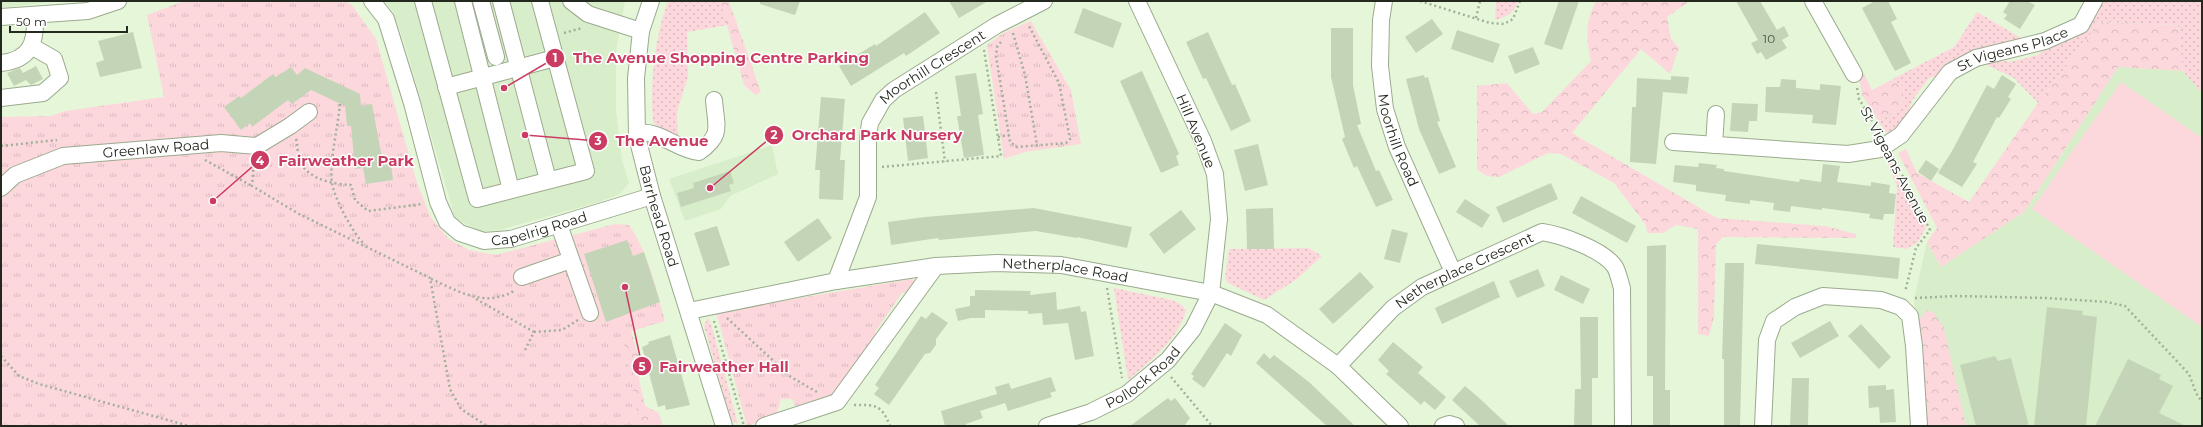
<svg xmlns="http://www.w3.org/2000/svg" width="2203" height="427" viewBox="0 0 2203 427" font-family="Montserrat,sans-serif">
<defs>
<pattern id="grass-dots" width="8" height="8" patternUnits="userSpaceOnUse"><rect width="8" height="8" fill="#fcd8dd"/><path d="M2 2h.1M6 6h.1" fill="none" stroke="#d8b9bd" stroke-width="1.8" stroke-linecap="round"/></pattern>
<pattern id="forest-crowns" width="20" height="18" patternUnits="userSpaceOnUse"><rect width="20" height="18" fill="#fcd8dd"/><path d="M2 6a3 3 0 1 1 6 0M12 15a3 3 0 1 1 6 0" fill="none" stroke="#d8b9bd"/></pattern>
<pattern id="park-tufts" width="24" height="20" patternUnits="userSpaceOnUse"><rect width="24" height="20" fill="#fcd8dd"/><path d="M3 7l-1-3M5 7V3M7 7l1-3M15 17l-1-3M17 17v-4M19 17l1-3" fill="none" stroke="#d8b9bd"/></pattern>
</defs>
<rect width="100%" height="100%" fill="#e6f7d9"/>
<g fill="#d8edc9">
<polygon points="1,1 58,1 1,8"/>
<polygon points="385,1 625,1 616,52 616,111 622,160 629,183 620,194 599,202 499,230 481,232 455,218 404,42 393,12"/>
<polygon points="2118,67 2183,71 2202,93 2202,426 1925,426 1914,299 1927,242 1941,267 2024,212"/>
<polygon points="772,145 778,174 730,196 721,209 685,221 669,179"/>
</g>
<g fill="url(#grass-dots)">
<path d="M668 1H720L728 25 687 32 688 77 677 112 678 139 653 123C650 81 654 41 668 1Z"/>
<path d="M1496 1H1518C1513 14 1508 16 1495 20Z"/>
<polygon points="2103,1 2202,1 2202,93 2183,71 2178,25 2100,22 2038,103 2014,78 1987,65 1996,59 2010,62 2038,55 2047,46 2078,36 2086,28"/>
<polygon points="1977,12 2021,38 1962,56 1954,60 1942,75 1929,78 1912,101 1907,118 1887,134 1879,122 1902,106 1904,87 1891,80 1954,47"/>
<polygon points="1887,154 1926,228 1917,243 1906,249 1893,247 1897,186 1884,155"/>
<polygon points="1309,248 1322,256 1297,279 1264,300 1228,283 1225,278 1229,249"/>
<path d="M1114 288 1172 300 1180 304 1186 310C1179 339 1150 361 1128 380Z"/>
<polygon points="708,317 712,327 738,424 731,420 704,326"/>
</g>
<g fill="url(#forest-crowns)">
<polygon points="720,1 729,1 761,92 755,95 744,85"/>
<path d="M1596 1H1690L1667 17 1671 39 1679 48 1670 74 1641 49 1572 133 1717 218 1825 226 1856 234V238L1723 237 1716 244 1714 317 1709 336 1698 334V229L1676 225 1663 233H1647L1646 225 1614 183 1561 154 1548 153 1499 177 1487 176 1477 170V86L1507 83 1533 114 1542 112 1591 61C1586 40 1585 21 1596 1Z"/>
<polygon points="2100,22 2178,25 2183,71 2118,67 2024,212 1941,267 1927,242 1937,228 1898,153 1906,149 1917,173 1969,202 2033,110"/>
<polygon points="1863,72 1872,90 1891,80 1904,87 1902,106 1879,122 1862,95 1859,76"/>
<polygon points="1926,311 1933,312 1944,328 1966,426 1925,426 1916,324"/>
<polygon points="665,321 631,331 641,365 639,379 645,406 659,413 663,426 612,426 607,324"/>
</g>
<g fill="url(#park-tufts)">
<path d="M184 1H344L352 5 376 39 417 183 431 218 449 239 469 250 496 255 615 224 629 225C648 252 656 288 665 321L622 333 640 426H1V117L51 116 65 111 164 97 147 15Z"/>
<polygon points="1031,21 1071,90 1081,144 1025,152 1004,159 987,45 1005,32"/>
<path d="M912 279 915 283 910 292 902 293 875 332 877 339 837 395 816 404 809 402 795 406 792 399H781L777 413C765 416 759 423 747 426L716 312Z"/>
</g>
<polygon fill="#fcd8dd" points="2121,82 2202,138 2202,327 2032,209"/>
<g fill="#c4d5b7">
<polygon points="760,1 800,1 795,15 760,4"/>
<polygon points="949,1 988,1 959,18"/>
<polygon points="1559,1 1579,1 1562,50 1544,44"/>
<polygon points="1736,1 1760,1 1777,30 1784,26 1789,36 1782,40 1787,48 1766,60 1761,52 1757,54 1751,43 1758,40"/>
<polygon points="1875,1 1888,1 1897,19 1891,22 1911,63 1895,71 1862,8"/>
<polygon points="2010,1 2027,1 2035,5 2020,29 2004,19 2007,15 2003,12"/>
<polygon points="1083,8 1122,23 1113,48 1074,33"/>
<polygon points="925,12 940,33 906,56 904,53 851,86 839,66 875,44 876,46"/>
<polygon points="1432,19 1443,34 1416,53 1405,37"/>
<polygon points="1331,28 1353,28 1353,85 1361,124 1357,125 1376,171 1379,170 1393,200 1376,207 1357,166 1354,168 1342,139 1345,137 1331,77"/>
<polygon points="1457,30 1500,44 1493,63 1451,49"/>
<polygon points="133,32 142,68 100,77 96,63 104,60 98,41"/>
<polygon points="1208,32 1232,85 1235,84 1251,121 1231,131 1206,78 1203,79 1186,42"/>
<polygon points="1533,47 1540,64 1515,74 1508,56"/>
<polygon points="36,66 43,79 31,85 26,80 14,86 7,73 20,68 23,73"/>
<polygon points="291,67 297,75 305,68 360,94 361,106 372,104 383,163 391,163 393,180 366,184 363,168 355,169 351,126 347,126 345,106 311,90 292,104 288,100 252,127 250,123 241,130 224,107 239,96 241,98 273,74 276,77"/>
<polygon points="1142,71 1179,154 1176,156 1179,165 1161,173 1120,81"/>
<polygon points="976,73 983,114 978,115 984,155 964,158 957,116 961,116 955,76"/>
<polygon points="1424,75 1425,78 1428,77 1440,121 1437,122 1456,167 1439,174 1419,129 1406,79"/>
<polygon points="2002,75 2016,84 2008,97 2011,99 1999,118 1997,117 1973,162 1977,164 1962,187 1938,173 1951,153 1987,85 1994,89"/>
<polygon points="1671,76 1689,77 1687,94 1663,92 1656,164 1630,162 1632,107 1636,107 1637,78 1671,80"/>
<polygon points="1781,79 1796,80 1796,88 1820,90 1820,84 1841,86 1836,125 1812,123 1813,115 1765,112 1766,87 1780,87"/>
<polygon points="821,97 845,99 840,160 845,160 843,200 819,199 820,170 815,170"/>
<polygon points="1732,103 1758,104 1757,121 1749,121 1748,132 1730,131"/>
<polygon points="923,116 928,158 908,161 903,118"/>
<polygon points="1258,144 1268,185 1245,191 1234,150"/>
<polygon points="1926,160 1939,169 1931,181 1918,172"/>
<polygon points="1699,163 1717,165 1716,168 1724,169 1724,171 1799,182 1800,179 1821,182 1823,164 1840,166 1837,182 1871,186 1871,182 1890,185 1889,193 1896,194 1894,214 1884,214 1883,220 1869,218 1870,214 1822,208 1822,210 1791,206 1790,212 1773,210 1774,203 1750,200 1750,204 1725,201 1726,195 1696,191 1696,185 1673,182 1675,165 1698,167"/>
<polygon points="730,171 734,183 729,185 731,191 681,207 677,193 694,188 693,183"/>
<polygon points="1551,183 1558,199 1503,223 1496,207"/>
<polygon points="1581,196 1636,226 1627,243 1572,213"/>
<polygon points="1465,199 1490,215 1482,228 1456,212"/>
<polygon points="1034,208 1132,227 1127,248 1077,237 1077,238 1036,231 939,240 938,238 891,245 888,222 925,217"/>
<polygon points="1273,208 1274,249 1247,249 1246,209"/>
<polygon points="1181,210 1196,229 1164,254 1149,234"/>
<polygon points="818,218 832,238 798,262 784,242"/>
<polygon points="717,226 730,265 707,272 694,233"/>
<polygon points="1392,229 1408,233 1400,263 1384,259"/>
<polygon points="627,240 633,256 644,252 660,302 606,322 584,254"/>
<polygon points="1757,244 1900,258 1898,279 1755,264"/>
<polygon points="1666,245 1665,390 1670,390 1670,426 1653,426 1653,376 1647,376 1647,246"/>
<polygon points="1725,263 1744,263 1740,426 1724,426 1724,359 1722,359"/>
<polygon points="1538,269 1545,286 1517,298 1509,281"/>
<polygon points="1360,272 1374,287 1333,324 1319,309"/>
<polygon points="1561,275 1590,289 1583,304 1554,290"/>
<polygon points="1494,281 1500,297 1442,324 1435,308"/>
<polygon points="975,290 1031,291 1030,295 1056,292 1057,310 1080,306 1081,312 1086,311 1094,356 1075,360 1068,323 1043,325 1042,313 1028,314 1028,311 985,310 985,318 971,318 958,321 955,309 970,306 970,296 975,296"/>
<polygon points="2047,307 2083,311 2082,315 2097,317 2086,426 2034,426"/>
<polygon points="932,312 948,323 936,339 936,345 930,353 925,354 889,405 874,394 879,388 875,385 921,316 926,319"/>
<polygon points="1580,317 1598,317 1598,378 1592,378 1592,426 1574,426 1575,389 1581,389"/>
<polygon points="1830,321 1839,336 1800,358 1791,343"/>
<polygon points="1225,323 1242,335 1231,356 1227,353 1204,388 1192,379 1194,376 1191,374"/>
<polygon points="1861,324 1891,357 1879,369 1848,336"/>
<polygon points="670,335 690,405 666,410 665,405 658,407 642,347 649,344 648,342"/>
<polygon points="1393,342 1423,367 1418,373 1446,397 1435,410 1424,401 1421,405 1386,374 1389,371 1378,360"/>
<polygon points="1264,353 1270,359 1274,355 1309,382 1355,426 1327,426 1256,363"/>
<polygon points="1995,356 1998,361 2011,358 2029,426 1976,426 1960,365"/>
<polygon points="2128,359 2161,375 2159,379 2173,386 2159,413 2186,426 2095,426"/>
<polygon points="1051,377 1056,391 1050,393 1052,397 1008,411 1005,403 980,411 983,418 966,424 966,426 945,426 941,411 997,394 995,387 1009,383 1011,389"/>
<polygon points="1792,378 1809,378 1808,426 1790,426"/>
<polygon points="1886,385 1886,390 1894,389 1896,422 1880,423 1879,407 1869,408 1868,386"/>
<polygon points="1465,386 1478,397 1509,426 1480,426 1452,400"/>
<polygon points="1168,398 1171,401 1175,398 1190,418 1184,426 1130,426"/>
</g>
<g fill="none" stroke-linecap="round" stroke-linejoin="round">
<defs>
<g id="minor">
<path id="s1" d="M372 1 386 19 412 103 438 202 447 222 460 233 484 241 511 239 652 196"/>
<polyline points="423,1 477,199 586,171 540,1"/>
<polyline points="463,1 511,190"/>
<polyline points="481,1 496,57"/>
<polyline points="501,1 548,180"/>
<polyline points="571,1 588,14 641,31"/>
<path id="s2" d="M651 1 641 31 636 78 637 137 652 196 724 426"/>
<path id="s3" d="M1384 1 1381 20 1380 66 1385 109 1397 147 1453 272"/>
<polyline points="1813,1 1854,74"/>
<polyline points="1,17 88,11 118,1"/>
<path d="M1 63C31 60 36 42 35 16"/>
<polyline points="446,87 555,58"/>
<polyline points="1,98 43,93 60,78 54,59 31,46"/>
<path d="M637 133C659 129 677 150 699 152 723 135 716 127 714 100"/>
<path id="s4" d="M1673 142 1848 154 1880 149 1901 135 1950 72 1976 58 2045 41 2081 25 2094 1"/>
<polyline points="1714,145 1716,114"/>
<path id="s5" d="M1 188 15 175 63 156 221 143 257 146 290 126 309 112"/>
<polyline points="559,225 590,313"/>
<polyline points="522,277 571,260"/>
<path id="s6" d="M836 281 868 197V137L870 123 883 100 894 90 997 25 1044 1"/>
<path id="s7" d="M689 311 836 281 936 266 997 263 1061 265 1211 293 1267 315 1338 366 1400 426"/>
<path id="s8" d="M1338 366 1393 308 1422 287 1542 232C1562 235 1604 250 1615 267 1618 272 1620 282 1622 288L1623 426"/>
<polyline points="764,426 837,402 936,266"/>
<path id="s9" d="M1047 426 1091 412 1127 394 1168 360 1193 329 1211 293 1219 219 1215 174 1203 141 1137 1"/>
<polyline points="1443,426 1449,424 1456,426"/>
<polyline points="1763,426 1767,340 1774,321 1795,307 1823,296 1881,300 1901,307 1910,316 1914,346 1919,426"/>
</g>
</defs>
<use href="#minor" stroke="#9baa8e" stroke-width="18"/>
<g stroke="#a3b099" stroke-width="2.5" stroke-dasharray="2 3" stroke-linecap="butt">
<polyline points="1420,1 1490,23 1504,24 1513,19 1520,1"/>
<polyline points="1476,18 1480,1"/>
<polyline points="564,33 582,28"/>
<polyline points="1013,33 1025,75 1037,145"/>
<polyline points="1001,42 997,47 996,56 1010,142 1017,147 1066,143 1070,139 1059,83 1029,26 1028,27"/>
<polyline points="1857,88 1859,99 1879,132"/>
<polyline points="936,92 945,162"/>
<path d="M340 104C338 126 329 163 332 183 334 198 354 235 365 245"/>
<polyline points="998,137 1009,135"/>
<path d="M296 139C298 145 297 152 299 158 305 179 332 184 351 185L355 200 368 211 423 204"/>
<polyline points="1,146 57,140"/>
<polyline points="1893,157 1930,230 1916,248 1905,292"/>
<polyline points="205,160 252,186"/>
<polyline points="254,160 252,186 299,214 430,278 450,389 461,409 487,426"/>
<polyline points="882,167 1001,156 984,50"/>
<path d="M431 279C455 289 478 305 505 295 509 294 512 293 515 289"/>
<polyline points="1107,288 1122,378"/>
<polyline points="1915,298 1955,296 2047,298 2107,302 2125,306 2189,374 2196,393 2202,402"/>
<polyline points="476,299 534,332"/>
<polyline points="727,318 791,377 817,392"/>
<polyline points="714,321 744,426"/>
<polyline points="525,350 534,332 562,330 578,320"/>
<polyline points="1,356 19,376 39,384 189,426"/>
<polyline points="1171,377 1212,426"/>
<path d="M854 405C876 405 881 404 890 426"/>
</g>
<use href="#minor" stroke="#fff" stroke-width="16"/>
</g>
<g text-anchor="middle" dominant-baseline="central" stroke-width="3" stroke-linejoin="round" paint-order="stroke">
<g font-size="12" fill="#4b5444">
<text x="1769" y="38">10</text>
</g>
<g font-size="14" fill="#23291e" stroke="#fff">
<text stroke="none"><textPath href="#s4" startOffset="380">St Vigeans Place</textPath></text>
<text stroke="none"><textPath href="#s6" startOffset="250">Moorhill Crescent</textPath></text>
<text transform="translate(1196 131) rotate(67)">Hill Avenue</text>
<text stroke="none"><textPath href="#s3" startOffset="142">Moorhill Road</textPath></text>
<text stroke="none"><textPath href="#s5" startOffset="164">Greenlaw Road</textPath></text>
<text transform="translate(1895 165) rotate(62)">St Vigeans Avenue</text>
<text stroke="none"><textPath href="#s2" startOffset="220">Barrhead Road</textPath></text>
<text stroke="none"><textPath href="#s1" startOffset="334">Capelrig Road</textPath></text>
<text stroke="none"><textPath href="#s7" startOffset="381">Netherplace Road</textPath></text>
<text stroke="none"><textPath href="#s8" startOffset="161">Netherplace Crescent</textPath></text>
<text stroke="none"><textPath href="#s9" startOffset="109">Pollock Road</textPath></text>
</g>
</g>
<path fill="none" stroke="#cb3c62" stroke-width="1.5" d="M504 88L555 58M710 188L774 135M525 135L598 141M213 201L260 160M625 287L642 366"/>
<g fill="#cb3c62" stroke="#fff" stroke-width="1.5">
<circle cx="504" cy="88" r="4"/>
<circle cx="710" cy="188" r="4"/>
<circle cx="525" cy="135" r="4"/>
<circle cx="213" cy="201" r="4"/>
<circle cx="625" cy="287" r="4"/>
<circle cx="555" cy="58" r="10"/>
<circle cx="774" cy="135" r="10"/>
<circle cx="598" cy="141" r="10"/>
<circle cx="260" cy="160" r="10"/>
<circle cx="642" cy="366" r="10"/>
</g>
<g font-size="12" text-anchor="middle" font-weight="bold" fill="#fff">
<text x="555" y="62">1</text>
<text x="774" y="139">2</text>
<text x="598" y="145">3</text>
<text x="260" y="165">4</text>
<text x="642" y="371">5</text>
</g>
<g font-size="15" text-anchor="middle" font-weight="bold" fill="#cb3c62" stroke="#fff" stroke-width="3" stroke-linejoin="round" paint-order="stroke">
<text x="721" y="63">The Avenue Shopping Centre Parking</text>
<text x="877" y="140">Orchard Park Nursery</text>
<text x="662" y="146">The Avenue</text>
<text x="346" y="166">Fairweather Park</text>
<text x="724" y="372">Fairweather Hall</text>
</g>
<rect width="2203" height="427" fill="none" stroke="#23291e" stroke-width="4"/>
<path d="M10 26v6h117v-6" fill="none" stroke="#23291e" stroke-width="2"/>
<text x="16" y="26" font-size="12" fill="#23291e" stroke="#ffffff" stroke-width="3" paint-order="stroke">50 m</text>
</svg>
